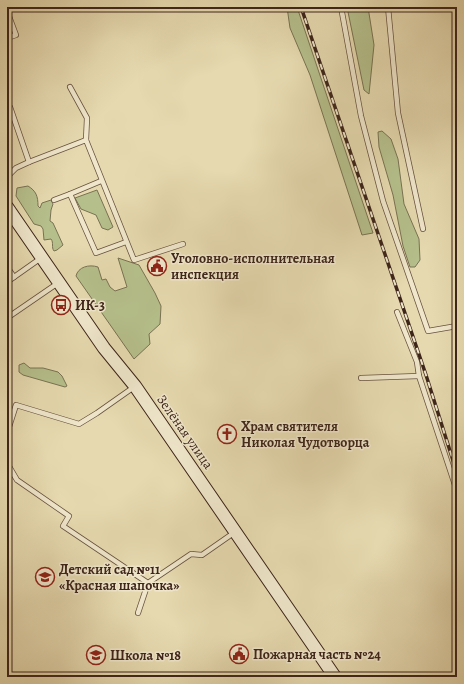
<svg xmlns="http://www.w3.org/2000/svg" width="464" height="684" viewBox="0 0 464 684" font-family="Alegreya,serif">
<rect width="100%" height="100%" fill="#e6d9af"/>
<filter id="stains"><feTurbulence type="fractalNoise" baseFrequency=".005" numOctaves="4"/><feColorMatrix values="0 0 0 0 .2 0 0 0 0 .09 0 0 0 0 .02 0 0 0 .5 -.17"/></filter>
<radialGradient id="worn" r=".72"><stop offset=".6" stop-color="#630" stop-opacity="0"/><stop offset="1" stop-color="#630" stop-opacity=".3"/></radialGradient>
<g fill="#b5bf8b" stroke="#797252">
<polygon points="287,7 297,7 373,233 362,235 310,75 290,28"/>
<polygon points="347,7 368,7 374,45 369,94 364,90"/>
<polygon points="382,131 391,139 398,159 404,204 419,239 420,260 415,267 410,267 403,246 393,195 379,147 378,132"/>
<path d="M28 186C36 191 38 196 38 206L40 208 42 203 51 200 53 204 51 210 50 221 53 223 63 245 57 250 54 251C51 247 54 243 51 239L44 240 43 229 41 226 34 224 16 196 17 188Z"/>
<polygon points="97,190 113,227 108,230 102,228 96,215 81,209 75,198"/>
<path d="M118 258 139 265 155 293 161 306 160 324 149 334 150 344 134 359 76 276C78 267 89 264 98 267L102 280 106 279 110 287 115 291 127 287Z"/>
<polygon points="24,363 30,368 43,368 58,372 62,376 67,386 65,387 23,375 19,372 19,365"/>
</g>
<g fill="none" stroke-linecap="round" stroke-linejoin="round">
<defs>
<g id="lane">
<polyline points="341,7 361,116 383,201 428,331 457,326"/>
<polyline points="388,7 398,113 423,229"/>
<polyline points="7,11 16,35 7,38"/>
<polyline points="70,87 87,118 86,140"/>
<polyline points="7,108 10,107 29,162"/>
<polyline points="7,177 16,168 29,162 86,140 134,260 183,244"/>
<polyline points="101,181 70,194 96,253 126,242"/>
<polyline points="54,200 70,194"/>
<polyline points="7,267 14,277"/>
<polyline points="7,282 41,258"/>
<polyline points="397,312 417,362 419,376 457,491"/>
<polyline points="7,318 58,283"/>
<polyline points="361,378 419,376"/>
<polyline points="7,433 16,405 79,424 97,413 134,387"/>
<polyline points="7,463 17,480 69,516 63,526 148,583 191,554 202,555 235,532"/>
<polyline points="138,613 148,583"/>
</g>
<polyline id="secondary" points="7,207 104,348 135,386 335,677"/>
</defs>
<use href="#lane" stroke="#67523f" stroke-width="6"/>
<use href="#secondary" stroke="#3d251a" stroke-width="14"/>
<use href="#lane" stroke="#efe6cb" stroke-width="4.5"/>
<use href="#secondary" stroke="#efe6cb" stroke-width="12"/>
<defs>
<polyline id="rail" points="301,7 426,375 457,473"/>
</defs>
<use href="#rail" stroke="#3d251a" stroke-width="3.5"/>
<use href="#rail" stroke="#efe6cb" stroke-width="2" stroke-dasharray="6" stroke-linecap="butt"/>
</g>
<defs>
<symbol id="civic-ring" viewBox="-11 -11 22 22"><circle r="9.5" fill="#efe6cb" stroke="#8f2418" stroke-width="1.5"/><path d="M-.6-6.5H3V-4.5H.6V-3L4-1V1h2V6H-6V1h2V-1L-.6-3ZM-1.2 2.5V6h2.4V2.5Z" fill="#8f2418"/></symbol>
<symbol id="bus-ring" viewBox="-11 -11 22 22"><circle r="9.5" fill="#efe6cb" stroke="#8f2418" stroke-width="1.5"/><path d="M-5-6H5V4H4V6H2V4H-2V6H-4V4H-5ZM-3.5-4V0h7V-4ZM-3.5 1.2v1.5H-2V1.2ZM2 1.2v1.5H3.5V1.2Z" fill="#8f2418"/></symbol>
<symbol id="church-ring" viewBox="-11 -11 22 22"><circle r="9.5" fill="#efe6cb" stroke="#8f2418" stroke-width="1.5"/><path d="M-1.2-6h2.4v3.5h3.3v2.4h-3.3V6h-2.4V-.1h-3.3v-2.4h3.3Z" fill="#8f2418"/></symbol>
<symbol id="school-ring" viewBox="-11 -11 22 22"><circle r="9.5" fill="#efe6cb" stroke="#8f2418" stroke-width="1.5"/><path d="M0-5L7-2L0 1L-7-2ZM-4 1L0 2.5L4 1V4Q0 6-4 4Z" fill="#8f2418"/></symbol>
</defs>
<g fill-rule="evenodd">
<use href="#civic-ring" x="146" y="255" width="22" height="22"/>
<use href="#bus-ring" x="50" y="294" width="22" height="22"/>
<use href="#church-ring" x="216" y="423" width="22" height="22"/>
<use href="#school-ring" x="34" y="566" width="22" height="22"/>
<use href="#civic-ring" x="228" y="643" width="22" height="22"/>
<use href="#school-ring" x="85" y="644" width="22" height="22"/>
</g>
<g text-anchor="middle" dominant-baseline="central" stroke-width="3" stroke-linejoin="round" paint-order="stroke">
<g font-size="14" font-weight="bold" fill="#3d251a" stroke="#efe6cb" text-anchor="start">
<text x="171" y="258">Уголовно-исполнительная<tspan x="171" dy="16">инспекция</tspan></text>
<text x="75" y="305">ИК-3</text>
<text x="241" y="426">Храм святителя<tspan x="241" dy="16">Николая Чудотворца</tspan></text>
<text x="59" y="569">Детский сад №11<tspan x="59" dy="16">«Красная шапочка»</tspan></text>
<text x="253" y="654">Пожарная часть №24</text>
<text x="110" y="655">Школа №18</text>
</g>
<g font-size="14" fill="#3d251a" stroke="#efe6cb">
<text transform="translate(185 432) rotate(55)">Зелёная улица</text>
</g>
</g>
<rect width="464" height="684" fill="none" stroke="#e6d9af" stroke-width="24"/>
<rect x="8" y="8" width="448" height="668" fill="none" stroke="#3d251a" stroke-width="2"/>
<rect x="12" y="12" width="440" height="660" fill="none" stroke="#3d251a"/>
<rect width="100%" height="100%" filter="url(#stains)"/>
<rect width="100%" height="100%" fill="url(#worn)"/>
</svg>
